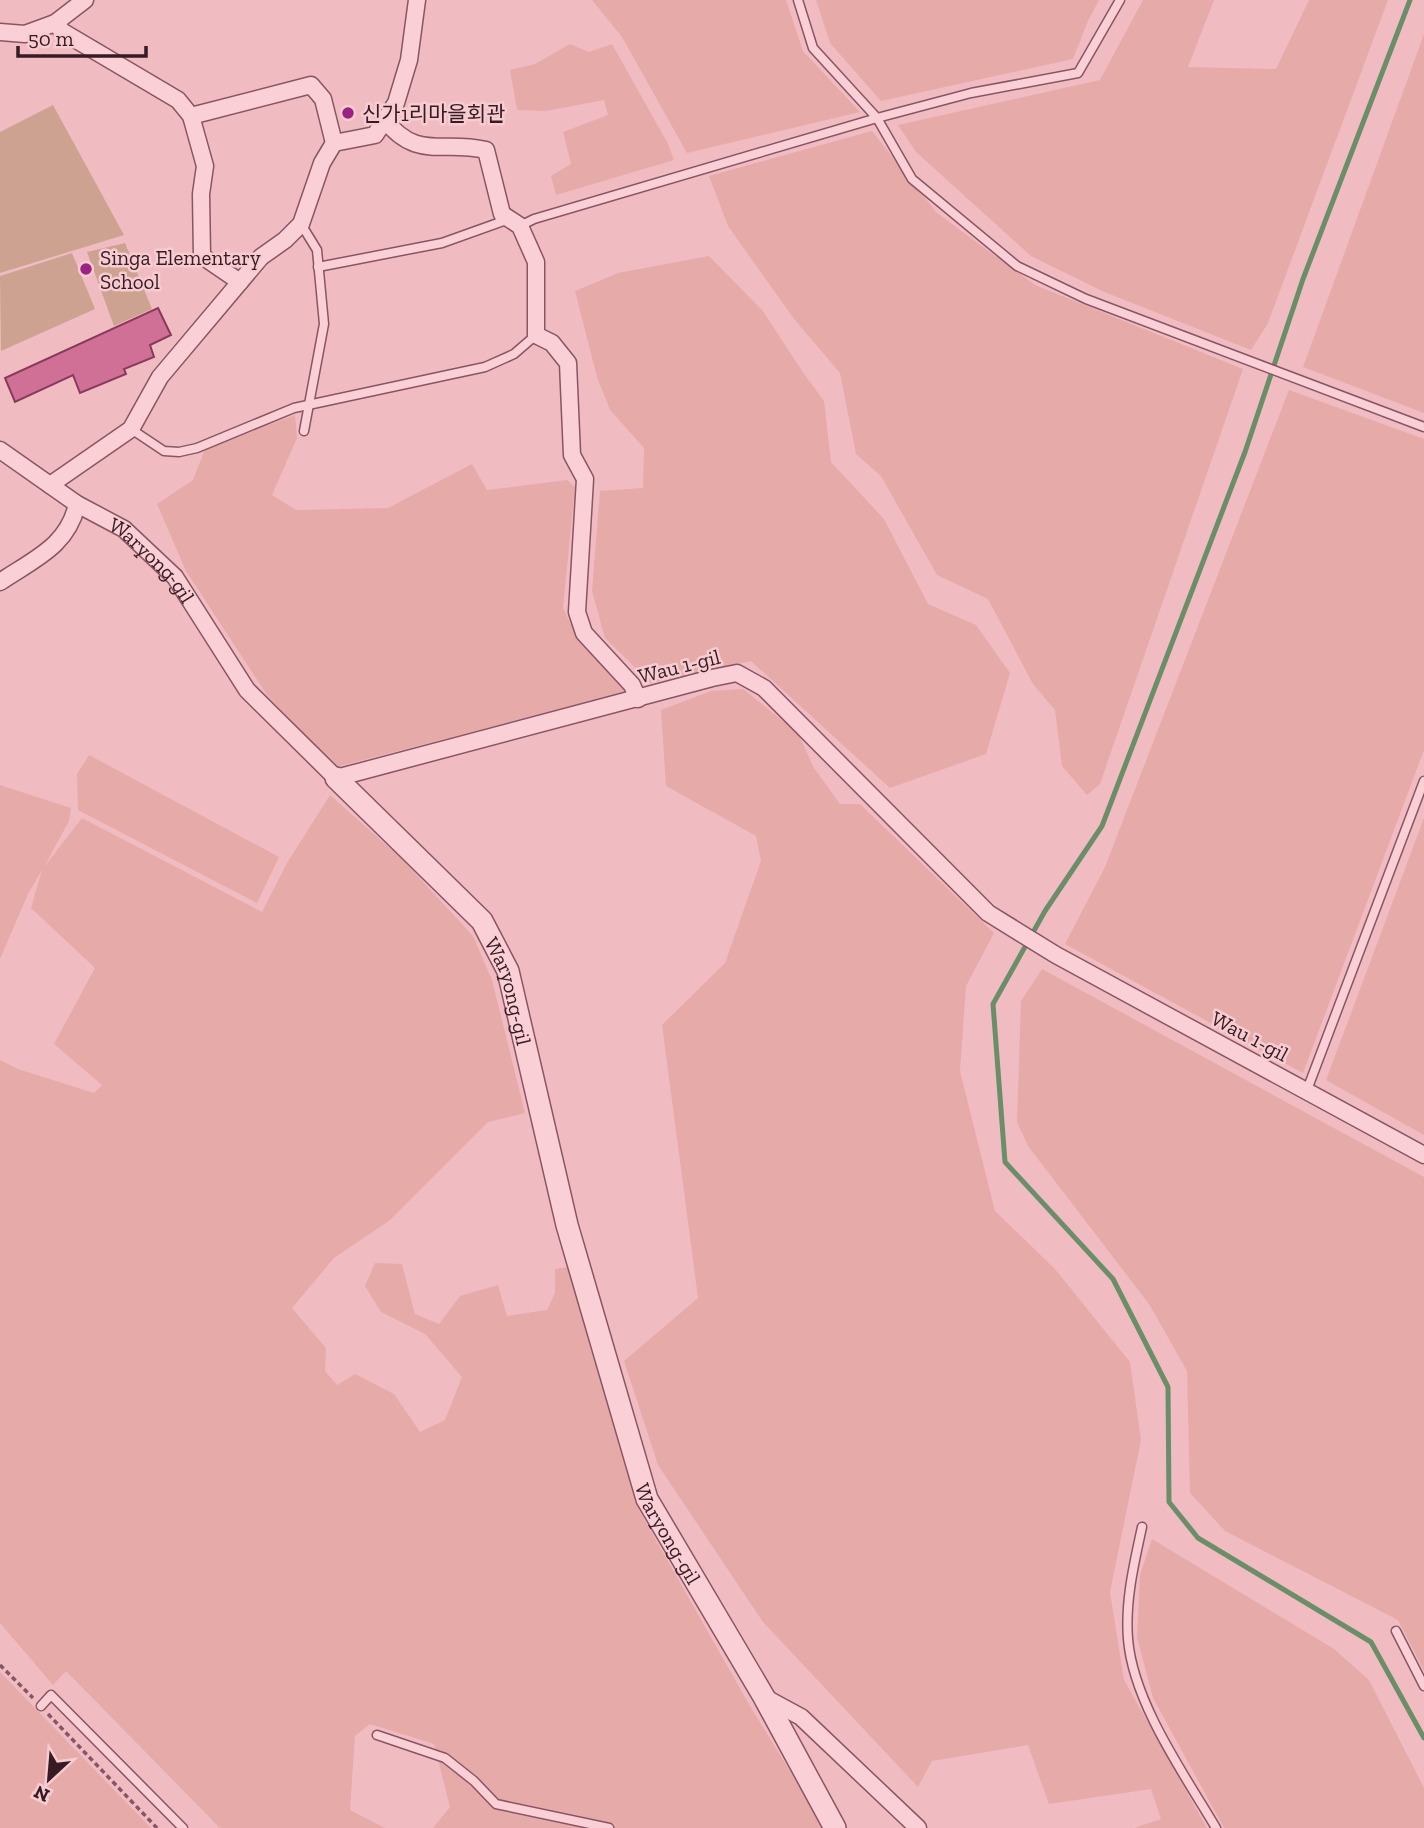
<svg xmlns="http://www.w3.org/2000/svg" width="1424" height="1828" viewBox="0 0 1424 1828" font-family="'Zilla Slab','Noto Sans KR',serif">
<rect width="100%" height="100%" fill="#f0bcc2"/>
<g fill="#e6aaa9">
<polygon points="592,0 786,0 803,51 860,112 687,153 622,37"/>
<polygon points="816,0 1099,0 1088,21 1073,59 881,101 830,43"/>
<polygon points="1143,0 1214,0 1188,67 1276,69 1309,0 1388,0 1268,323 1251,350 1102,291 1031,256 916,152 898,125 1100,80"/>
<polygon points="1424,34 1424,413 1303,367"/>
<polygon points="570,44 589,52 612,44 668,144 674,160 556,195 551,176 571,164 563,132 608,115 604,100 546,111 517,110 510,70 535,64"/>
<polygon points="872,131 937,213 1035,285 1243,369 1100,784 1087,795 1062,766 1055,710 1033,684 988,599 937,575 881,476 856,454 840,373 794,319 728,226 709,176"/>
<polygon points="709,256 763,311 802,371 824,401 831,462 884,519 928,604 976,625 1010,673 986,754 890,788 751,661 651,683 605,638 592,591 600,491 643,488 644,448 610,410 597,377 575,291 618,273"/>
<polygon points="1289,390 1424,439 1424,750 1303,1073 1065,944 1105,867"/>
<polygon points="295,415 297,438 272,495 296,510 388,508 472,464 487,490 567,480 575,487 563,608 576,635 626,692 336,767 267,695 186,571 157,504 193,480 205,449"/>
<polygon points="743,689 798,733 814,768 840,804 860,804 994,933 966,986 960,1071 995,1211 1055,1269 1130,1362 1141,1440 1110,1592 1124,1680 1207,1828 1134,1828 1161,1819 1151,1789 1049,1804 1028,1745 932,1761 918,1787 763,1622 658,1465 624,1361 698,1298 662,1025 725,963 761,861 756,836 666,786 661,710 711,691"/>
<polygon points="89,755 279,857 257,903 78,810 77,774"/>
<polygon points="0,785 71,808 69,821 44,867 82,818 262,912 287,863 330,795 401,858 473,936 492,980 525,1113 488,1122 390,1220 334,1258 292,1308 326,1348 325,1371 337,1385 355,1374 394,1394 420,1432 445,1420 462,1377 425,1334 381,1312 365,1286 375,1263 402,1264 415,1314 439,1324 460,1296 498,1285 507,1316 547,1310 555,1293 555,1269 567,1267 639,1510 750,1706 819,1818 823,1828 433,1828 450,1807 434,1744 370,1724 355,1736 350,1810 385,1828 220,1828 66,1671 53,1685 0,1623 0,1060 18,1069 94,1093 102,1085 54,1044 95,968 31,908 42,870 28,894 0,959"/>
<polygon points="1424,818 1424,1135 1326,1080"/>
<polygon points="1042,969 1424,1177 1424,1671 1398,1620 1225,1531 1190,1493 1187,1371 1149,1304 1028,1146 1017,1122 1021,1001"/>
<polygon points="1152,1539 1334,1649 1369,1680 1424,1788 1424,1828 1224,1828 1153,1698 1137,1637 1140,1575"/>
<polygon points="0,1672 151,1828 0,1828"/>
</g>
<g fill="#cea290">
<polygon points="53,105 124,235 0,273 0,132"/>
<polygon points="125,243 152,309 114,326 87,252"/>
<polygon points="72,253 95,309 1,351 0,276"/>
</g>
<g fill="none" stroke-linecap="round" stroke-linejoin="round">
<polyline stroke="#6a8e68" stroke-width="5" points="1410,0 1303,279 1245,452 1102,826 1045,911 993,1004 1005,1162 1113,1279 1168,1387 1169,1502 1198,1538 1371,1642 1424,1738"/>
</g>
<polygon fill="#d07097" stroke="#883a5b" stroke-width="2" points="158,308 171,335 150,345 154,357 124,369 126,374 80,393 73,375 15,402 5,378"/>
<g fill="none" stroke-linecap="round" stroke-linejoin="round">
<defs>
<g id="service">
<polyline points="798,0 813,48 877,118 912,179 1017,266 1086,299 1424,427"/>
<polyline points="301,224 317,250 324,324 304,431"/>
<polyline points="520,226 534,219 877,118 971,93 1078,73 1120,0"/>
<polyline points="318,267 442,243 509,219"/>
<polyline points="131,429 164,451 179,452 197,448 294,408 485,367 514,354 536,335"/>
<polyline points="1307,1090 1424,781"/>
<path d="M1142 1527C1134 1564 1125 1601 1128 1639 1133 1702 1184 1774 1216 1828"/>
<polyline points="1396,1631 1424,1686"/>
<polyline points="41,1706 51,1695 183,1828"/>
<polyline points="377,1735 445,1758 474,1781 496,1804 609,1828"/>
</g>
<g id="minor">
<polyline points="55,23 63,32 178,100 191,116 205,166 201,194 202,256 240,282"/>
<polyline points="0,32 25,34 55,23 85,0"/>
<polyline points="191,116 311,85 323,99 334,143"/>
<path d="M384 119C417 161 441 140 486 150L502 214 520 226 536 262V335L552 343 568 363 572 455 585 479 577 612 584 633 632 685 638 699"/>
<path id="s1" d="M0 450 77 504 124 529 175 577 247 690 336 778 712 678 737 673 764 688 988 913 1056 955 1424 1155"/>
<polyline points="50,485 131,429 160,377 261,257 285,240 301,224 322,163 334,143 375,135 396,103 409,60 417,0"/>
<path d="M0 582C34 559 68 546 77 504"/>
<polyline points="764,1697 801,1717 918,1828"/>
</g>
<g id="tertiary">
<path id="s2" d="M336 778 482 921 508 971 567 1225 647 1499 764 1697 835 1828"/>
</g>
</defs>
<use href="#service" stroke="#885564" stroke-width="11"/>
<use href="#minor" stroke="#885564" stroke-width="19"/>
<use href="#tertiary" stroke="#885564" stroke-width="24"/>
<g stroke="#885564" stroke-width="3.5" stroke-dasharray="5 3.5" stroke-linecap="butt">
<polyline points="0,1665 33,1698"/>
<polyline points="48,1714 157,1828"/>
</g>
<use href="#service" stroke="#facfd5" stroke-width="8"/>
<use href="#minor" stroke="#facfd5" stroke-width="16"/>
<use href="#tertiary" stroke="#facfd5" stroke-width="21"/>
</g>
<g fill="#9a2285" stroke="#f7ccd1" stroke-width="2.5">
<circle cx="348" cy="113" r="7"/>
<circle cx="86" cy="269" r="7"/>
</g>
<g text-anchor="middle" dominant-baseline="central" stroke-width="5" stroke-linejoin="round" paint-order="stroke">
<g font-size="21" fill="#361a24" stroke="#f7ccd1" text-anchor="start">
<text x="362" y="113">신가1리마을회관</text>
<text x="100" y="257">Singa Elementary<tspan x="100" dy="24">School</tspan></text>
</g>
<g font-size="21" fill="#361a24" stroke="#f7ccd1">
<text stroke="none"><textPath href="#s1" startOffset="189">Waryong-gil</textPath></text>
<text transform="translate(679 666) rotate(-14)">Wau 1-gil</text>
<text stroke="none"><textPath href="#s2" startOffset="280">Waryong-gil</textPath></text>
<text transform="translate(1250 1036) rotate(28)">Wau 1-gil</text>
<text stroke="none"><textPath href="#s2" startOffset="847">Waryong-gil</textPath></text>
</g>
</g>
<g transform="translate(49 1779) rotate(206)" stroke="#f7ccd1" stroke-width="5" paint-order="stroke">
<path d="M0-5L12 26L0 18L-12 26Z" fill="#361a24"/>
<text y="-10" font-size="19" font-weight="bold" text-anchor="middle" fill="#361a24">N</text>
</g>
<path d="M18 46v10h128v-10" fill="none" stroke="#361a24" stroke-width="3.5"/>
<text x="28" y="46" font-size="21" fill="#361a24" stroke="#f7ccd1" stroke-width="5" paint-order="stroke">50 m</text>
</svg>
